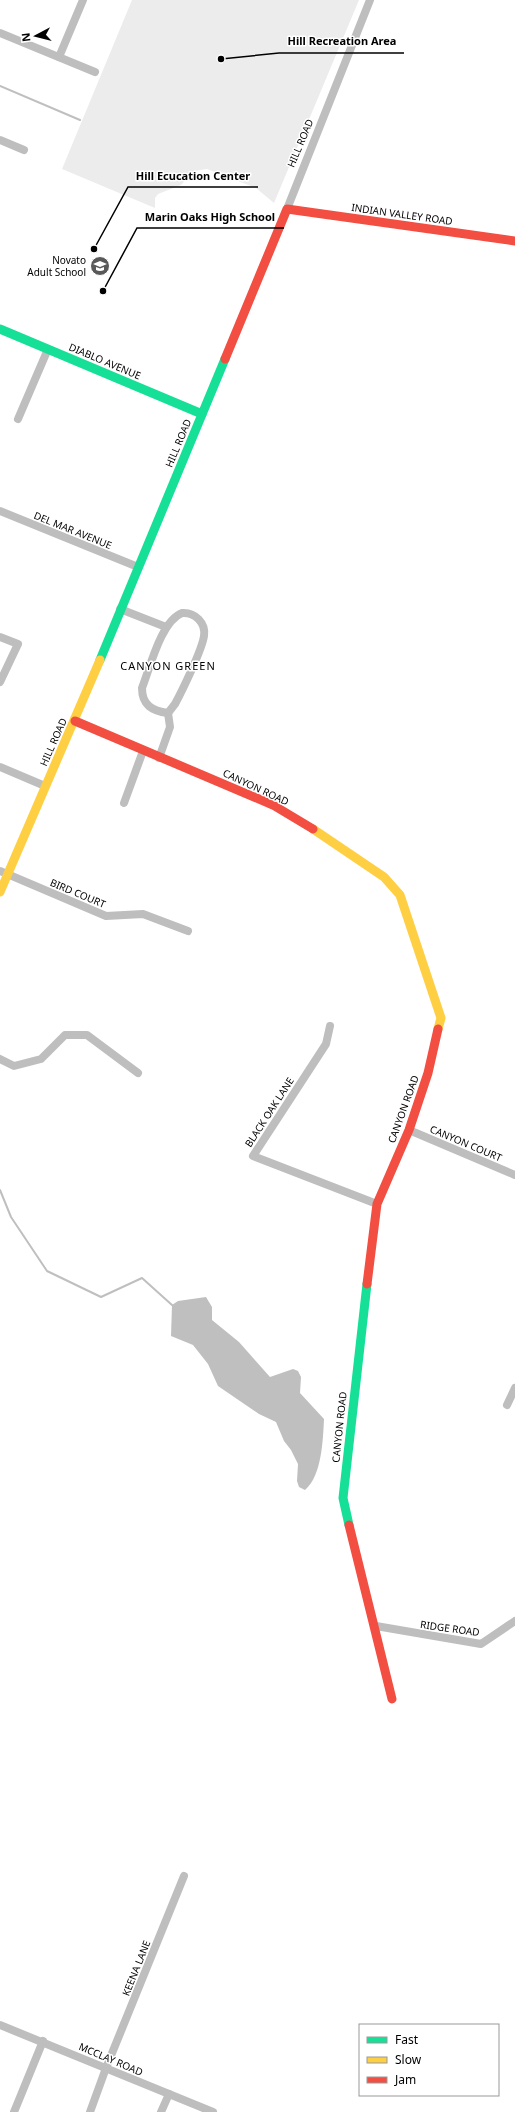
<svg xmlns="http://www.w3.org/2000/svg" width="515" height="2112" viewBox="0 0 515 2112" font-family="'Noto Sans',sans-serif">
<rect width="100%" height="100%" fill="#fff"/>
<polygon fill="#ececec" points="132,0 359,0 274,203 256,188 207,169 194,171 181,185 158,194 155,198 155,208 62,169"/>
<path fill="#bfbfbf" d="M206 1297 212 1307V1320L239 1342 270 1377 293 1369 298 1371 301 1377 300 1393 324 1419C323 1439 322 1476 305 1490L299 1487 297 1481 298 1464 291 1450 284 1441 276 1422 259 1414 218 1386 208 1364 193 1345 171 1336 172 1305 178 1301Z"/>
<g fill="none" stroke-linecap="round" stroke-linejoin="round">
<g stroke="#bfbfbf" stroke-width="2">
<polyline points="0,86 80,120"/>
<polyline points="0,1190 11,1217 47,1271 101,1297 142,1278 172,1305"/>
</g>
<g stroke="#bebebe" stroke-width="8">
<polyline points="0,33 95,72"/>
<polyline points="59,57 83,0"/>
<polyline points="0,140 24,150"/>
<polyline points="287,209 370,0"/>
<polyline points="18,419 48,349"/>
<polyline points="0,511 138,567"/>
<polyline points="120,609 166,627"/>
<path d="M182 613C195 612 206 623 204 636 202 650 182 691 175 704L168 713C152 711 142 705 142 688 150 668 161 621 182 613Z"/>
<polyline points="0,637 18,644 0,682"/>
<polyline points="159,758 170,727 168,713"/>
<polyline points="0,767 45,786"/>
<polyline points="124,803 143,751"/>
<polyline points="0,871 106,916 143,914 188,931"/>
<polyline points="330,1026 326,1044 253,1156 377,1204"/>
<polyline points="0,1059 14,1066 41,1059 65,1035 87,1035 138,1073"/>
<polyline points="409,1130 515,1175"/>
<polyline points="507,1405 515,1388"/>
<polyline points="376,1626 481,1644 515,1621"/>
<polyline points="0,2025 213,2112"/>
<polyline points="14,2112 43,2041"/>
<polyline points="90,2112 106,2068 184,1876"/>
<polyline points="161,2112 169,2094"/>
</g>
<g stroke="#16e098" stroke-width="9">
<polyline points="0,329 202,414"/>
<polyline points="100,660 225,359"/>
<polyline points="349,1525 343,1498 367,1284"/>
</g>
<g stroke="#ffcf43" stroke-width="9">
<polyline points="313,829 384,877 400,895 441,1018 438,1029"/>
<polyline points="0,892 100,660"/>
</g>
<g stroke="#f24e42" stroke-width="9">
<polyline points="225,359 287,209 515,241"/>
<polyline points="75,721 273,805 313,829"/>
<polyline points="367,1284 377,1204 409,1130 428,1073 438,1029"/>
<polyline points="349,1525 392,1699"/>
</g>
</g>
<defs>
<symbol id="school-disc" viewBox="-11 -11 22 22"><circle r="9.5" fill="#595959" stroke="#fff"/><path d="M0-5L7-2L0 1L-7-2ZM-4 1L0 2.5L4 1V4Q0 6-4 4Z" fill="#fff"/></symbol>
</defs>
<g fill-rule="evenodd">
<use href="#school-disc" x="89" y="255" width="22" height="22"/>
</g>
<g text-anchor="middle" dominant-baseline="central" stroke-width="3" stroke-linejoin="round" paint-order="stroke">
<g font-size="10" fill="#000" stroke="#fff">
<text transform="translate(300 143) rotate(-67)">HILL ROAD</text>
<text transform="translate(402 214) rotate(8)">INDIAN VALLEY ROAD</text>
<text transform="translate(105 361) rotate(23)">DIABLO AVENUE</text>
<text transform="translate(178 443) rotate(-67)">HILL ROAD</text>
<text transform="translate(73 530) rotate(22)">DEL MAR AVENUE</text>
<text transform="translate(53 742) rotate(-66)">HILL ROAD</text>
<text transform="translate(256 787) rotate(25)">CANYON ROAD</text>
<text transform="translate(78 893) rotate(23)">BIRD COURT</text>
<text transform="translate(403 1109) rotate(-70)">CANYON ROAD</text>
<text transform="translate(269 1112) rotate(-57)">BLACK OAK LANE</text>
<text transform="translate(466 1143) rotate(23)">CANYON COURT</text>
<text transform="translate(339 1427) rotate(-84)">CANYON ROAD</text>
<text transform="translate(450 1628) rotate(8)">RIDGE ROAD</text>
<text transform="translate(136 1968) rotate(-68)">KEENA LANE</text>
<text transform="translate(111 2059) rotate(23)">MCCLAY ROAD</text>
</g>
<g font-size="10" fill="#000" stroke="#fff" text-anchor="end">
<text x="86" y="260">Novato<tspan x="86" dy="12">Adult School</tspan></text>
</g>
<g font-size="11" letter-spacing="1" fill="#000" stroke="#fff">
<text x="168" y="665">CANYON GREEN</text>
</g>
</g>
<path fill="none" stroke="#000" stroke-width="1.5" d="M221 59L279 53H404M94 249L128 187H258M103 291L137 228H284"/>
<g fill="#000" stroke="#fff" stroke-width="1.5">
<circle cx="221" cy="59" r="4"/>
<circle cx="94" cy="249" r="4"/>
<circle cx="103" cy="291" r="4"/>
</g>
<g font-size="11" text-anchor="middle" font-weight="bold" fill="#000" stroke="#fff" stroke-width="3" stroke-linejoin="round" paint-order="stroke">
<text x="342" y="45">Hill Recreation Area</text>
<text x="193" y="180">Hill Ecucation Center</text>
<text x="210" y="221">Marin Oaks High School</text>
</g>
<rect x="359" y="2024" width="140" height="72" fill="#ffffff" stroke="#999999"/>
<rect x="367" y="2037" width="20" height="6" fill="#16e098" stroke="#999999"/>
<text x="395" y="2044" font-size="12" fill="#000000">Fast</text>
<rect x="367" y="2057" width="20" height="6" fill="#ffcf43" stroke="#999999"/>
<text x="395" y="2064" font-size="12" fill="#000000">Slow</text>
<rect x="367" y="2077" width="20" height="6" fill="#f24e42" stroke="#999999"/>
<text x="395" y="2084" font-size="12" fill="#000000">Jam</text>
<g transform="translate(36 36) rotate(263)" stroke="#ffffff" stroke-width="3" paint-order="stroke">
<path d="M0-3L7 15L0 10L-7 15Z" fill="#000000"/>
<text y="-6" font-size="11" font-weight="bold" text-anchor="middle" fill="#000000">N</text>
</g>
</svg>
